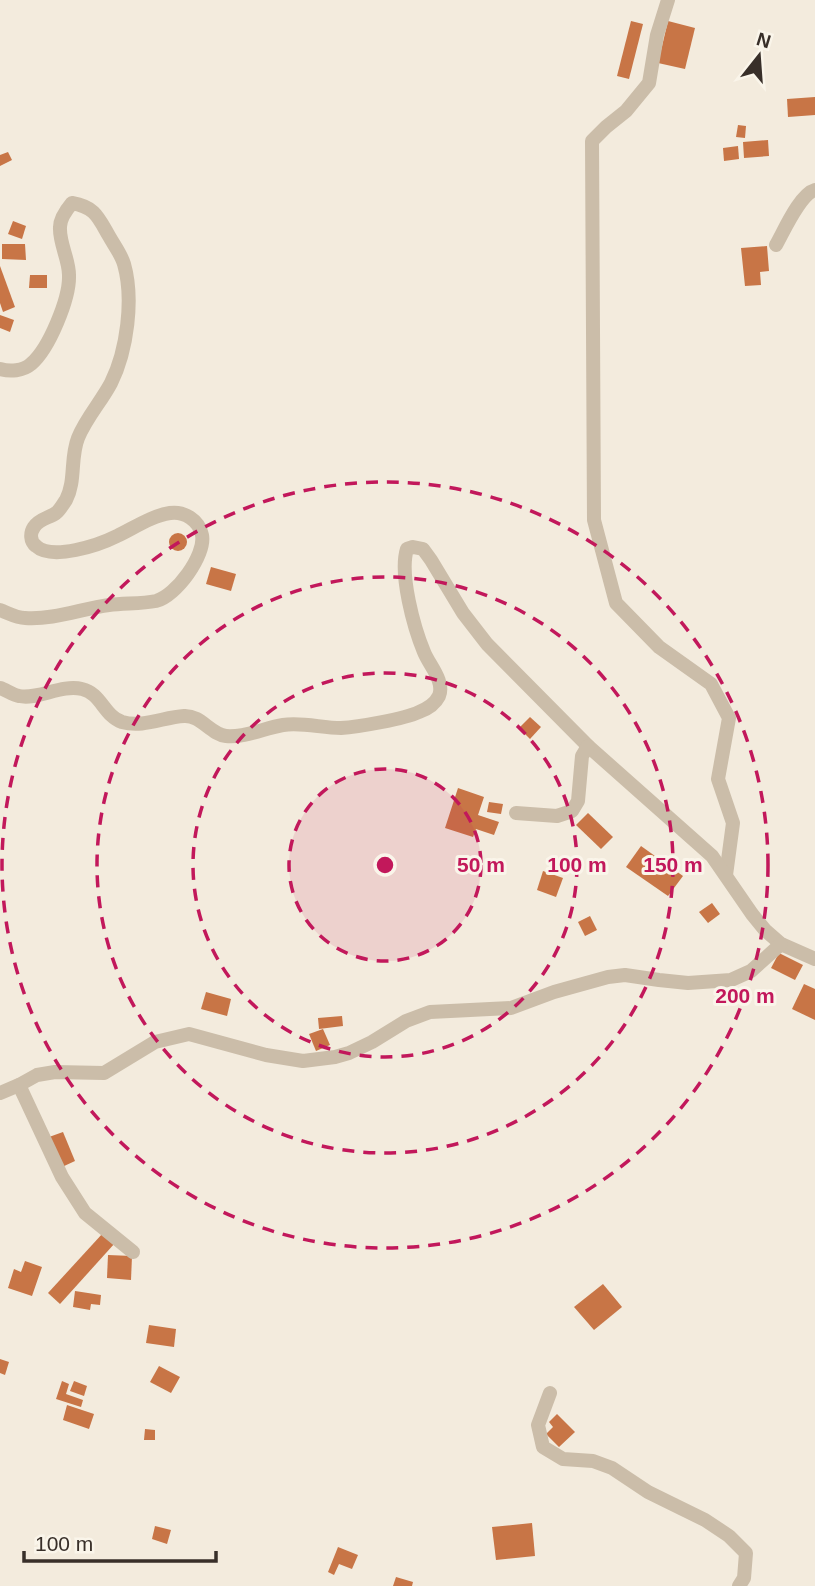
<svg xmlns="http://www.w3.org/2000/svg" width="815" height="1586" viewBox="0 0 815 1586" font-family="Arial,sans-serif">
<rect width="100%" height="100%" fill="#f3ebdd"/>
<g fill="#c87546">
<polygon points="631,21 643,24 629,79 617,76"/>
<polygon points="668,21 695,28 685,69 658,63"/>
<polygon points="815,97 815,115 788,117 787,99"/>
<polygon points="738,125 746,126 745,138 736,137"/>
<polygon points="768,140 769,156 744,158 743,142"/>
<polygon points="738,146 739,159 724,161 723,148"/>
<polygon points="8,152 12,160 0,166 0,155"/>
<polygon points="13,221 26,226 22,239 8,234"/>
<polygon points="2,244 25,244 26,260 2,259"/>
<polygon points="767,246 769,271 760,272 761,285 745,286 741,248"/>
<polygon points="0,266 15,307 3,312 0,303"/>
<polygon points="30,275 47,275 47,288 29,288"/>
<polygon points="0,315 14,320 10,332 0,328"/>
<circle cx="178" cy="542" r="9"/>
<polygon points="211,567 236,574 231,591 206,584"/>
<polygon points="530,717 541,727 530,739 519,728"/>
<polygon points="458,788 484,797 478,815 499,822 494,835 476,829 473,837 445,828"/>
<polygon points="489,802 503,804 501,814 487,812"/>
<polygon points="588,813 613,837 601,849 576,825"/>
<polygon points="641,846 683,876 668,896 626,867"/>
<polygon points="543,871 563,878 556,897 537,890"/>
<polygon points="712,903 720,914 708,923 699,912"/>
<polygon points="590,916 597,930 585,936 578,922"/>
<polygon points="779,953 803,965 795,980 771,968"/>
<polygon points="804,984 815,989 815,1020 792,1009"/>
<polygon points="206,992 231,999 227,1016 201,1009"/>
<polygon points="342,1016 343,1026 319,1029 318,1018"/>
<polygon points="323,1029 330,1045 316,1051 309,1034"/>
<polygon points="63,1132 75,1161 62,1167 49,1137"/>
<polygon points="103,1233 115,1243 60,1304 48,1293"/>
<polygon points="108,1255 132,1256 131,1280 107,1278"/>
<polygon points="25,1261 42,1267 32,1296 8,1288 14,1269 21,1272"/>
<polygon points="603,1284 622,1307 594,1330 574,1307"/>
<polygon points="75,1291 101,1295 100,1305 91,1304 90,1310 73,1307"/>
<polygon points="149,1325 176,1329 174,1347 146,1343"/>
<polygon points="0,1359 9,1362 5,1375 0,1373"/>
<polygon points="159,1366 180,1377 171,1393 150,1382"/>
<polygon points="62,1381 69,1384 66,1394 83,1400 81,1407 56,1399"/>
<polygon points="74,1381 87,1386 84,1396 70,1391"/>
<polygon points="67,1405 94,1414 89,1429 63,1420"/>
<polygon points="557,1414 575,1432 559,1447 546,1434 553,1427 549,1422"/>
<polygon points="145,1429 155,1430 155,1440 144,1440"/>
<polygon points="532,1523 535,1556 496,1560 492,1527"/>
<polygon points="155,1526 171,1530 167,1544 152,1539"/>
<polygon points="338,1547 358,1555 352,1569 339,1564 334,1575 328,1572"/>
<polygon points="396,1577 413,1582 412,1586 393,1586"/>
</g>
<g fill="none" stroke-linecap="round" stroke-linejoin="round">
<g stroke="#cbbda9" stroke-width="14">
<polyline points="668,0 657,35 649,83 626,111 606,127 592,141 594,520 616,603 659,647 711,684 729,718 718,779 733,823 726,875"/>
<path d="M776 245C784 231 800 194 815 190"/>
<path d="M0 369C10 372 23 371 31 364 49 349 70 298 69 275 69 259 59 243 60 227 60 218 67 209 72 203 95 207 98 217 109 236 114 245 121 254 124 264 134 299 127 351 111 383 101 402 86 418 78 438 70 458 76 481 66 500 63 504 60 510 56 513 49 518 39 519 34 527 30 533 30 541 36 546 52 561 99 545 117 536 134 528 151 516 170 513 184 511 199 520 202 535 206 555 176 596 156 601 141 604 124 603 109 605 81 609 53 620 25 618 17 618 8 613 0 610"/>
<path d="M0 688C6 690 13 695 19 696 38 700 61 684 82 689 101 693 104 716 122 722 143 728 164 717 184 716 201 715 210 734 226 736 244 738 265 728 283 725 302 722 322 728 341 728 358 727 404 719 419 712 427 709 435 704 439 696 445 681 429 665 424 652 414 628 399 574 407 549L413 547 423 549 431 560 463 613 487 644 588 746 712 856 752 914 765 930 781 944 815 959"/>
<polyline points="516,813 557,816 572,811 578,801 582,756 588,746"/>
<polyline points="19,1085 62,1177 85,1213 133,1252"/>
<polyline points="0,1093 19,1085 37,1075 55,1072 104,1073 155,1042 189,1034 266,1055 303,1061 335,1057 349,1053 372,1042 406,1021 430,1012 511,1008 554,992 608,977 625,975 659,980 688,983 731,980 751,971 781,944"/>
<polyline points="550,1393 538,1425 543,1447 563,1459 593,1461 612,1468 648,1492 705,1520 729,1536 746,1553 744,1578 739,1586"/>
</g>
</g>
<circle cx="385" cy="865" r="96" fill="#c2185b" fill-opacity=".12"/>
<g fill="none" stroke="#c2185b" stroke-width="3.5" stroke-dasharray="12 9">
<circle cx="385" cy="865" r="96"/>
<circle cx="385" cy="865" r="192"/>
<circle cx="385" cy="865" r="288"/>
<circle cx="385" cy="865" r="383"/>
</g>
<circle cx="385" cy="865" r="10" fill="#c2185b" stroke="#faf5ea" stroke-width="3.5"/>
<g font-size="21" text-anchor="middle" font-weight="bold" fill="#c2185b" stroke="#faf5ea" stroke-width="6" stroke-linejoin="round" paint-order="stroke">
<text x="481" y="872">50 m</text>
<text x="577" y="872">100 m</text>
<text x="673" y="872">150 m</text>
<text x="745" y="1003">200 m</text>
</g>
<g transform="translate(759 56) rotate(17)" stroke="#faf5ea" stroke-width="5" paint-order="stroke">
<path d="M0-5L12 26L0 18L-12 26Z" fill="#382f29"/>
<text y="-10" font-size="19" font-weight="bold" text-anchor="middle" fill="#382f29">N</text>
</g>
<path d="M24 1551v10h192v-10" fill="none" stroke="#382f29" stroke-width="3.5"/>
<text x="35" y="1551" font-size="21" fill="#382f29" stroke="#faf5ea" stroke-width="5" paint-order="stroke">100 m</text>
</svg>
